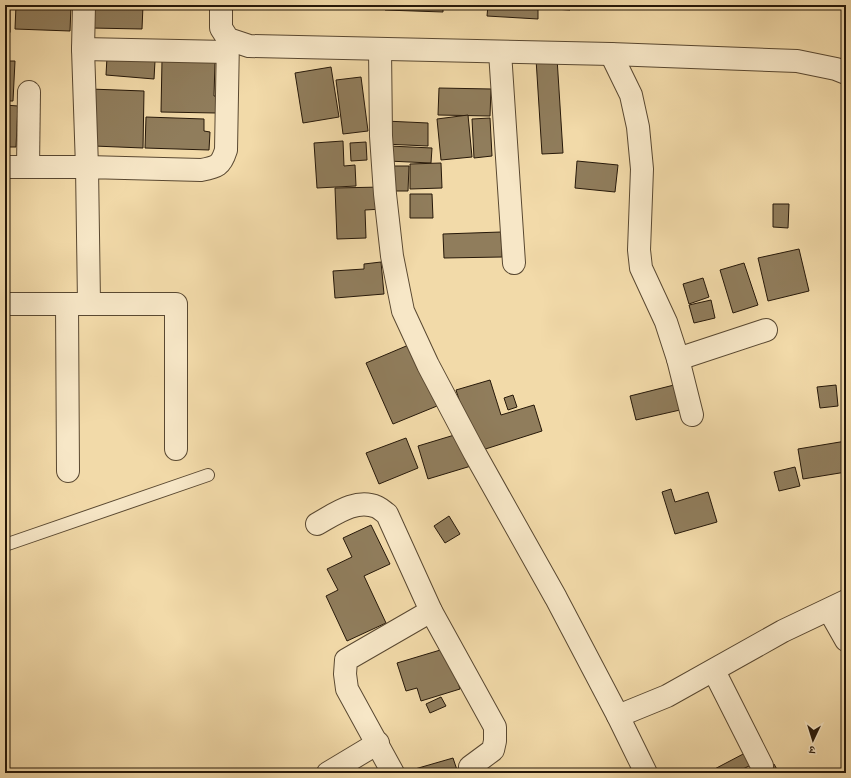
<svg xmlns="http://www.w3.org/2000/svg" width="851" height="778" viewBox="0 0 851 778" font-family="'IM FELL DW Pica','Noto Serif Devanagari',serif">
<rect width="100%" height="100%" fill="#f2daa9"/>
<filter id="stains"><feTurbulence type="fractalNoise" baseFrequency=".005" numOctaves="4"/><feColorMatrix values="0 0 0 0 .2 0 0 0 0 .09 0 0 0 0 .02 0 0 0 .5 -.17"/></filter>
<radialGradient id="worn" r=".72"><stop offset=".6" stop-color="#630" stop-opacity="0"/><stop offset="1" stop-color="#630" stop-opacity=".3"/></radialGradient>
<g fill="#907d5c" stroke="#261809">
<rect x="5" y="5" width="5" height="27"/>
<polygon points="16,5 71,6 70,31 15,29"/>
<polygon points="92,5 143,5 142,29 91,28"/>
<polygon points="263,5 298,5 298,8 263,7"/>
<polygon points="385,5 443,5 443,12 385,10"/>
<polygon points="488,5 570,5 570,10 538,8 538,19 487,16"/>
<polygon points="107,57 155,61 154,79 106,75"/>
<polygon points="557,58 563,153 542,154 536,59"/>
<polygon points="162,60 215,62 214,96 216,96 216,113 161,112"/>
<polygon points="5,61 15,61 13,101 5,101"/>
<polygon points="331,67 339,117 303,123 295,73"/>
<polygon points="361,77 368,131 343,134 336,80"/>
<polygon points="439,88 491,89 490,116 438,115"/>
<polygon points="90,89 144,91 143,148 94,146"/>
<polygon points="5,105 18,106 16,147 5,147"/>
<polygon points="468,115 472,157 441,160 437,119"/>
<polygon points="146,117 204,119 204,131 210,132 209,150 145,148"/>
<polygon points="490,118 492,156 474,158 472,119"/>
<polygon points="385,121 428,123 428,146 384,144"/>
<polygon points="343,141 344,166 355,165 356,186 317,188 314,143"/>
<polygon points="366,142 367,160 351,161 350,143"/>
<polygon points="389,146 432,148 431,163 388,161"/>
<polygon points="577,161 618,165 615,192 575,188"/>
<polygon points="441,163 442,188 410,189 410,164"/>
<polygon points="388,166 409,166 408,191 387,191"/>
<polygon points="382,187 383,209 365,210 366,238 337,239 335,188"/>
<polygon points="410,194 432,194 433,218 410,218"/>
<polygon points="773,204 789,204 788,228 773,227"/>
<polygon points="501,232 502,257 444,258 443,234"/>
<polygon points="799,249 809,291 768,301 758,258"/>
<polygon points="381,262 384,294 335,298 333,271 364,269 364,264"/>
<polygon points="744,263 758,305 733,313 720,270"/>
<polygon points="703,278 709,297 689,304 683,284"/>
<polygon points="711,300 715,318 694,323 689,305"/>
<polygon points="411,344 437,406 393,424 366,363"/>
<polygon points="490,380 501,415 534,405 542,431 476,452 456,390"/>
<polygon points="674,385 680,410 636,420 630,396"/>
<polygon points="836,385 838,406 820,408 817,387"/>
<polygon points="513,395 517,407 508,410 504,398"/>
<polygon points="461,433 471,466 428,479 418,446"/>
<polygon points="406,438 418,468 379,484 366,453"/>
<polygon points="846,441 846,472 803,479 798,449"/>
<polygon points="795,467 800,486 779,491 774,472"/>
<polygon points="671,489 675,502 708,492 717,522 675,534 662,492"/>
<polygon points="449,516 460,534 445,543 434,526"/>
<polygon points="371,525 390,564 364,576 386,623 347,641 326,596 338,590 327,569 352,557 343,538"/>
<polygon points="447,648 460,689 421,701 417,688 406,691 397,663"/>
<polygon points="441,697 446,706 430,713 426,704"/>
<polygon points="747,752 753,764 735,773 707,773"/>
<polygon points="453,758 458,773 408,773 408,771"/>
<polygon points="774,764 779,773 760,773"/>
</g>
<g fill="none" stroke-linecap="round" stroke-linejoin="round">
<defs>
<polyline id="lane" points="5,545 208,475"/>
<g id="street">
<polyline points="221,5 221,28 228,39 249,46 611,54 797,61 836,69 846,73"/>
<polyline points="83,49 227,52"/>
<polyline points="380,49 381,136 385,194 392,256 403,311 428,365 474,452 556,598 618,716 667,696 783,631 846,601"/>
<polyline points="500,52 514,263"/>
<polyline points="611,54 631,95 638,127 642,169 639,250 641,268 666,322 678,359 692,415"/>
<polyline points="5,167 87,167 83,49 84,5"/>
<polyline points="28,167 29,92"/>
<path d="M89 303 87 167 201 170C217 167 221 166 226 150L228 39"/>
<polyline points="5,304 176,304 176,449"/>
<polyline points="67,304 68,471"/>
<polyline points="678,359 766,330"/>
<path d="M317 524C335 514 356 498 377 507 381 509 384 512 387 514L431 611 495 727V741L493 750 470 767"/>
<polyline points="829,610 846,640"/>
<polyline points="714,671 762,766"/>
<polyline points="618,716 646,773"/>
<polyline points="328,773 378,743"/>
<polyline points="393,773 347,689 345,674 346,660 431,611"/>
</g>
</defs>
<use href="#lane" stroke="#594831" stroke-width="14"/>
<use href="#street" stroke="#594831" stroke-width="24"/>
<use href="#lane" stroke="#f7e7c7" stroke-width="12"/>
<use href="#street" stroke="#f7e7c7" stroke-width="22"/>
</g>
<rect width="851" height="778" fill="none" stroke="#f2daa9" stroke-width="20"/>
<rect x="6" y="6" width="839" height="766" fill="none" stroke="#261809" stroke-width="2"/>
<rect x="10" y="10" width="831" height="758" fill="none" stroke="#261809"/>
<g transform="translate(813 740) rotate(184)" stroke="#f7e7c7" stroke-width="3" paint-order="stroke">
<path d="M0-3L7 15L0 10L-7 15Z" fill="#261809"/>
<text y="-6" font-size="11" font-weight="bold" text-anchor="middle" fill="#261809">उ</text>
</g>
<rect width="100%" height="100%" filter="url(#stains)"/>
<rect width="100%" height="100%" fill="url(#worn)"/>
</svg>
